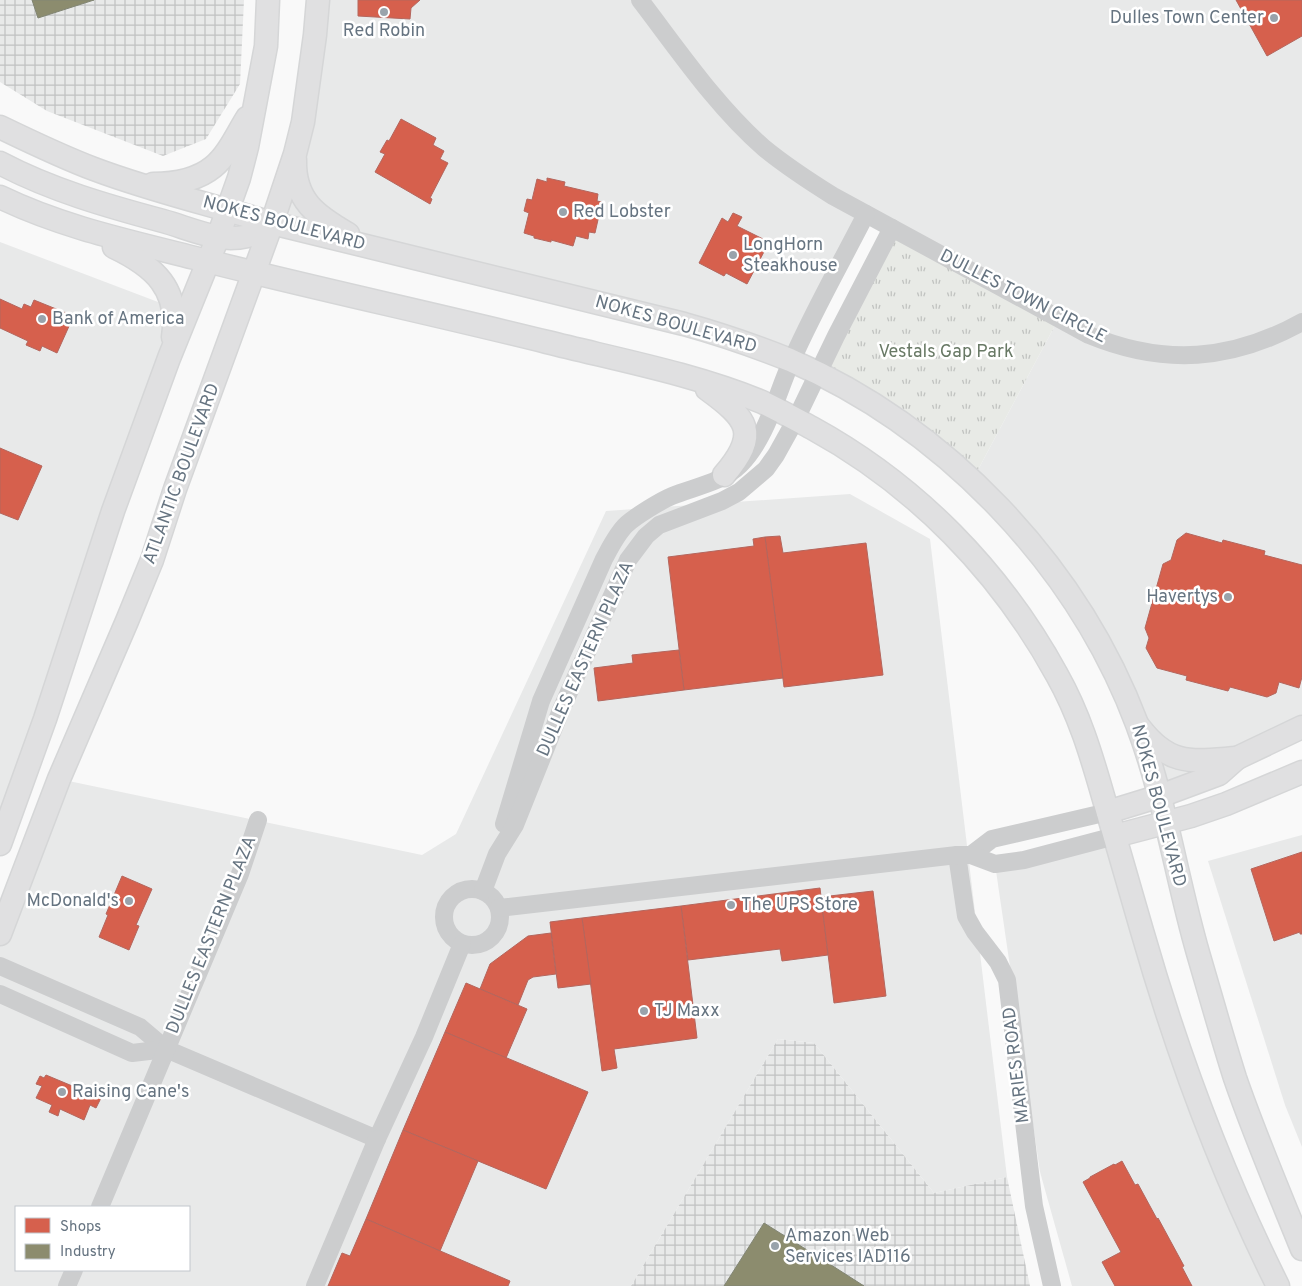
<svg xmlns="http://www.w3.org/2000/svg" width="1302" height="1286" viewBox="0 0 1302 1286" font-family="Overpass,sans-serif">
<defs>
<pattern id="industrial-grid" width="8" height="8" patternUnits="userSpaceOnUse" patternTransform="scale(1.25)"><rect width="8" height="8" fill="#e8e9e9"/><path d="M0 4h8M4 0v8" fill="none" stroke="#c0c1c2"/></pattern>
<pattern id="park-tufts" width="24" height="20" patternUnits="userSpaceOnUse" patternTransform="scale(1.25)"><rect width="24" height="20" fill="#e8eae6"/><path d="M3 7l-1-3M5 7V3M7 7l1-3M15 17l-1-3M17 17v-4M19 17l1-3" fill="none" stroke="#c0c2c0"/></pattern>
</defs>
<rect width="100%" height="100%" fill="#f9f9f9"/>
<g fill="#e8e9e9" fill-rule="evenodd">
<polygon points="318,0 1302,0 1302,727 1160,796 1110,664 972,481 1059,318 866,215 791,361 272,223"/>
<polygon points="0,242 187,313 0,844"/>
<path d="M850 494 930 539 1007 1177 934 1193 814 1043 778 1039 631 1286H0V934L59 779 422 855 456 834 606 511ZM16 1207H189V1270H16Z"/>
<polygon points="1302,835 1302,1147 1285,1105 1208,861"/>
<polygon points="1115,836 1142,931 1278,1286 1072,1286 1040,1172 995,864"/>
</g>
<g fill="url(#industrial-grid)">
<polygon points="0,0 244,0 240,84 206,139 163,156 47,111 0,82"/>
<polygon points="778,1039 814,1043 934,1193 1007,1177 1030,1286 631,1286"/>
</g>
<polygon fill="url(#park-tufts)" points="892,228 1059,318 972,481 818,374"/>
<g fill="#d6604d" stroke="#b4665d">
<polygon points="358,0 420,0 411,8 410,19 358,16"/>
<polygon points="1236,0 1302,0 1302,36 1267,56"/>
<polygon points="401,119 436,138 433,145 444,151 440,159 448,163 430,198 432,199 430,204 375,172 385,154 380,152 387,140 389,141"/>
<polygon points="547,178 565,182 564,186 598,194 597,201 602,202 595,233 589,232 588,239 576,236 573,246 551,240 551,242 534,238 534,236 524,233 529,213 524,211 527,199 532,200 537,179 547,182"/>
<polygon points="733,213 742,217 737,226 767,241 764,247 766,248 747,284 726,273 724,276 699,263 722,218 728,222"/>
<polygon points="0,299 22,309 24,304 31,307 34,300 71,315 68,323 70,324 57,353 42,346 40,351 26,345 28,341 0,328"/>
<polygon points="0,448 42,466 18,520 0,513"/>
<polygon points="1186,533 1222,543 1223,540 1265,551 1264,555 1302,565 1302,677 1299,688 1279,682 1276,693 1267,697 1230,687 1228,691 1186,680 1187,676 1157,668 1146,648 1149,638 1145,628 1163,564 1171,560 1177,540"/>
<polygon points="780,536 783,553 866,543 883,675 784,687 765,537"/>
<polygon points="765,537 783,678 684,690 668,557 754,546 753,539"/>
<polygon points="679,650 684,690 598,701 594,668 633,663 632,655"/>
<polygon points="1302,852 1302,934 1300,934 1300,932 1274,941 1251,869"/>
<polygon points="122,876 152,889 136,925 139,926 129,950 99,937 108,915 106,914"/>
<polygon points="820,888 828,955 782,961 780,949 688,960 681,906"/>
<polygon points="873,891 886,996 834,1003 821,897"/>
<polygon points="681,906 697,1038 614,1049 617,1068 602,1071 582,918"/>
<polygon points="582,918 591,984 558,988 550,922"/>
<polygon points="551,933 556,974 533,977 528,980 518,1005 480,989 490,964 528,936"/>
<polygon points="466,983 527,1009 506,1058 445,1032"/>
<polygon points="445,1032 588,1092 546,1189 403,1130"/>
<polygon points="46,1075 101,1098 96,1108 90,1105 84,1120 60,1109 58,1116 49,1112 52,1105 36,1098 42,1086 36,1084 40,1076 44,1078"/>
<polygon points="403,1130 478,1161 440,1251 366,1219"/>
<polygon points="1122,1161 1135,1185 1138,1184 1157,1219 1158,1218 1184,1266 1182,1267 1192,1286 1115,1286 1102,1262 1121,1252 1083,1182 1090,1178 1090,1177 1114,1164 1115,1165"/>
<polygon points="366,1219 510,1281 508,1286 328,1286 342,1253 350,1256"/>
</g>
<g fill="#8c8c6e" stroke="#818574">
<polygon points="32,0 94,0 38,18"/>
<polygon points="764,1223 839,1270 864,1286 724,1286"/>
</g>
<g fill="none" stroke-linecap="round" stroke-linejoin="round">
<defs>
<g id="major">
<path d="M0 127C31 142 62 157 94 169 152 191 213 205 272 223L684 324C720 334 755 346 790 360 946 428 1077 565 1137 724 1165 798 1176 877 1198 953 1210 994 1222 1037 1235 1078 1255 1136 1279 1192 1302 1249"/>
<path d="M295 160C294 201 317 216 348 234"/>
<path d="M0 163C51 190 107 206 163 221 181 226 200 234 218 237 238 240 258 236 272 223"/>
<path d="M153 184C173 184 197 180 213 167 228 155 237 134 247 118"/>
<path d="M0 197C62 227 128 241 195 258 312 288 430 313 547 342 619 360 694 374 762 402 779 410 795 419 812 428 916 485 1000 571 1057 675 1079 714 1091 754 1103 796 1116 841 1129 886 1142 931 1177 1053 1221 1172 1278 1286"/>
<path d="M114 247C154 266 180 289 173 337"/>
<path d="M707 389C748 419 760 433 724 475"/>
<path d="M1140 728C1170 767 1193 761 1237 758"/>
<polyline points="1108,812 1160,796 1219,774 1237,758 1302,727"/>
<polyline points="1115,836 1191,816 1226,804 1302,772"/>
<polyline points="0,844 45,719 113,511 169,358 218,237 239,178 247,147 266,46 268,0"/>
<polyline points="0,934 59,779 127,621 152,560 175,489 272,223 295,154 303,122 315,35 318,0"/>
</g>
</defs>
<use href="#major" stroke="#d5d6d7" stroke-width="25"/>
<g stroke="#cccdce" stroke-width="18">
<path d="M640 0C679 51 716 106 764 148 786 166 809 181 833 196L1089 335C1164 366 1232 361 1302 322"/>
<path d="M504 824 541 701 604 559C610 548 617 533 627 524 636 516 660 501 672 496 694 487 723 482 740 465 768 436 776 395 792 360 814 310 841 263 866 214"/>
<polyline points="957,855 966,916 975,932 998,962 1007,980 1034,1206 1052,1286"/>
<polyline points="971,855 992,839 1108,812"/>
<circle cx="472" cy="917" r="28"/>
<polyline points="483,891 497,854 515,825 561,710 628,560 646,536 659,525 722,501 739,492 766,469 776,455 796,419 836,336 892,228"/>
<polyline points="499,908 957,855 971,855 995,864 1024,860 1115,836"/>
<polyline points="0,966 140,1027 166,1049 377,1139 424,1037 462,944"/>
<polyline points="0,994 132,1053 166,1049"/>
<polyline points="100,1207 240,874 258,820"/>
<polyline points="67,1286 74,1270"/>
<polyline points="315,1286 377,1139"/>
</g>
<use href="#major" stroke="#e0e0e1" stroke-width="22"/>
</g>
<g fill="#99a3ab" stroke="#fff" stroke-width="2">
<circle cx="384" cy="12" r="5"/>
<circle cx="1274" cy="18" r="5"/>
<circle cx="563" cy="212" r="5"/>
<circle cx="733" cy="255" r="5"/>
<circle cx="42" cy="319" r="5"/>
<circle cx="1228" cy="597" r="5"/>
<circle cx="129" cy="901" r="5"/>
<circle cx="731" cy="905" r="5"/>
<circle cx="644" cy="1011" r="5"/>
<circle cx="62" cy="1092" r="5"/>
<circle cx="775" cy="1246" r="5"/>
</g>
<g text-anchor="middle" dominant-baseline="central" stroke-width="5" stroke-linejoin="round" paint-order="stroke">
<g font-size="18" fill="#667481" stroke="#fff" text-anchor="start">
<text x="1264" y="18" text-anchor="end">Dulles Town Center</text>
<text x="384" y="31" text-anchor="middle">Red Robin</text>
<text x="573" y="212">Red Lobster</text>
<text x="743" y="245">LongHorn<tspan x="743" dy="21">Steakhouse</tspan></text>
<text x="52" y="319">Bank of America</text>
<text x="1218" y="597" text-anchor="end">Havertys</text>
<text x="119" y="901" text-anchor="end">McDonald's</text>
<text x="741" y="905">The UPS Store</text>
<text x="654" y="1011">TJ Maxx</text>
<text x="72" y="1092">Raising Cane's</text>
<text x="785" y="1236">Amazon Web<tspan x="785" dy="21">Services IAD116</tspan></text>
</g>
<g font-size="18" fill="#667481" stroke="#fff">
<text transform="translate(284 224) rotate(15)">NOKES BOULEVARD</text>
<text transform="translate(1023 297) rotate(27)">DULLES TOWN CIRCLE</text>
<text transform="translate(676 325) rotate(16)">NOKES BOULEVARD</text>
<text transform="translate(182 474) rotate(-70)">ATLANTIC BOULEVARD</text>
<text transform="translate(586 659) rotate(-66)">DULLES EASTERN PLAZA</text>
<text transform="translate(1158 806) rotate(75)">NOKES BOULEVARD</text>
<text transform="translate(212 935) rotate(-68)">DULLES EASTERN PLAZA</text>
<text transform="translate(1017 1065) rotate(-97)">MARIES ROAD</text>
</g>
<g font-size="18" fill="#687965" stroke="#fff">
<text x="946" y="352">Vestals Gap Park</text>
</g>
</g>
<rect x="15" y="1206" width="175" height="65" fill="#ffffff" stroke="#c2c7cd"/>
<rect x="25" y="1218" width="25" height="15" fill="#d6604d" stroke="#c2c7cd"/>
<text x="60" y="1231" font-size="15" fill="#667481">Shops</text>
<rect x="25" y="1244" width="25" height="15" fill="#8c8c6e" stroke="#c2c7cd"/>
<text x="60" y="1256" font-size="15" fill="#667481">Industry</text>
</svg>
